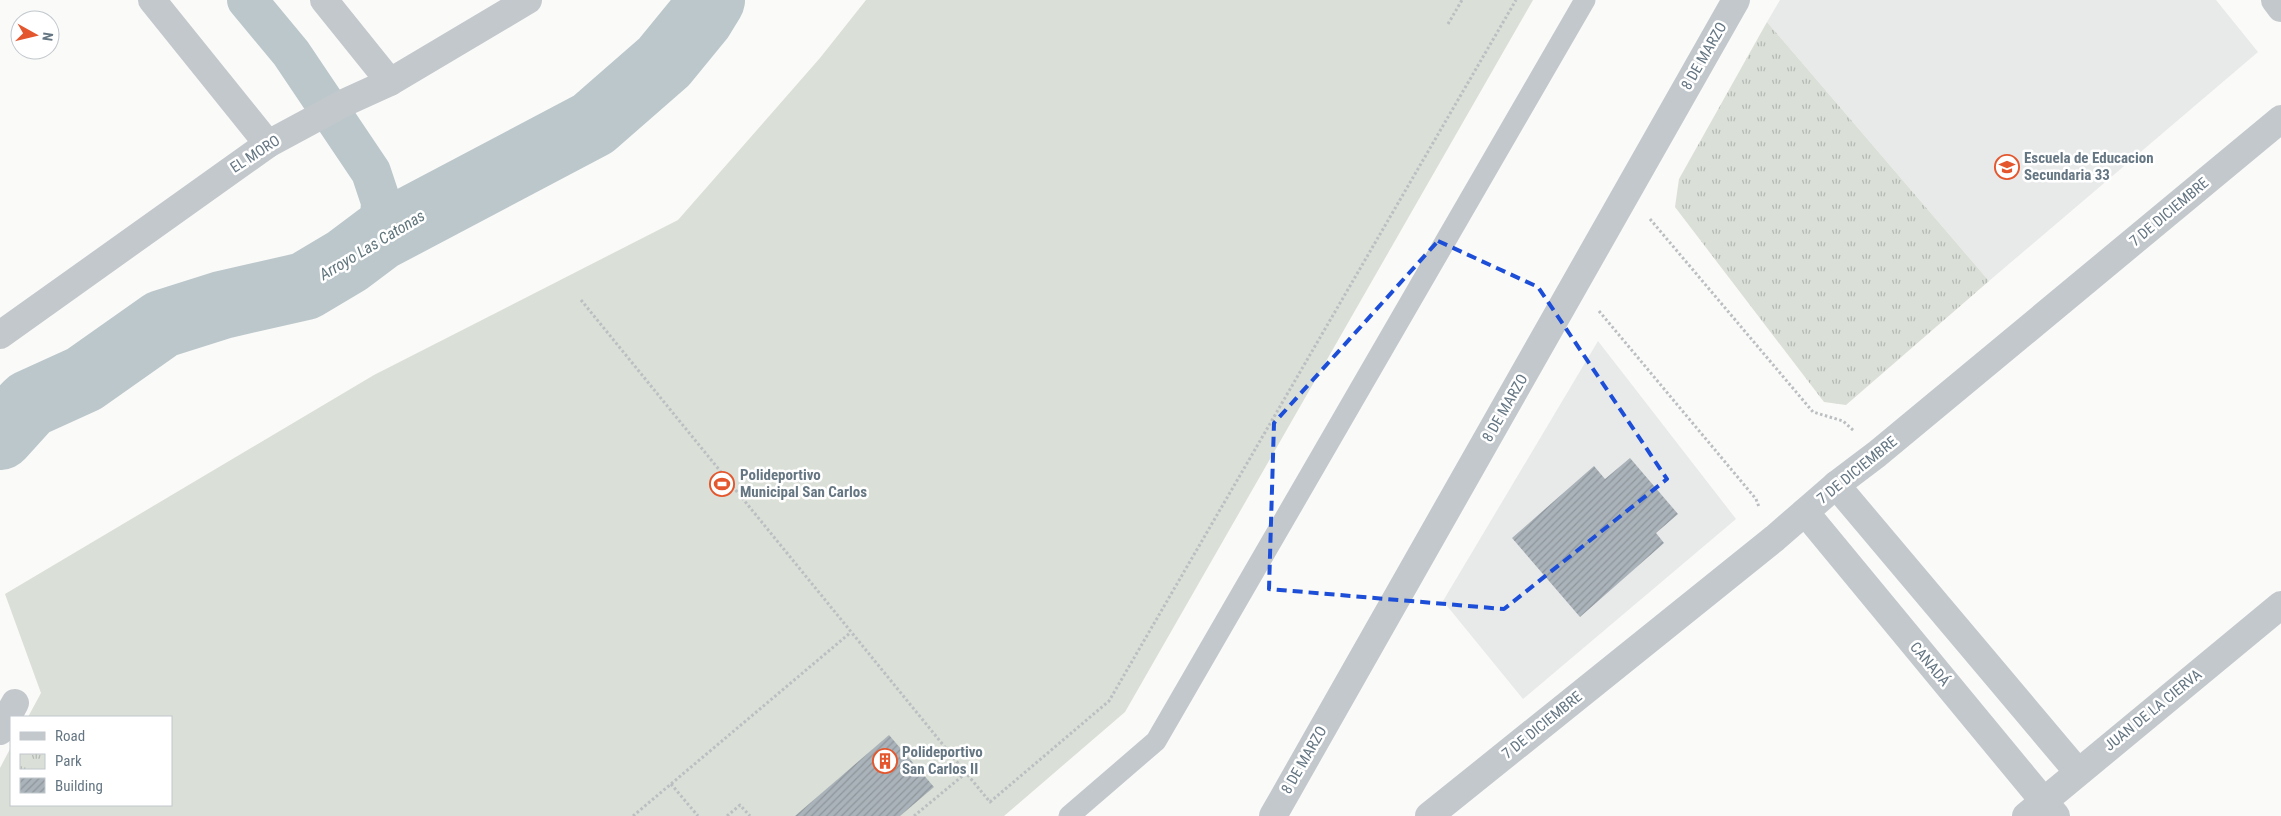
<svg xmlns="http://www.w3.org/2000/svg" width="2281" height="816" viewBox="0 0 2281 816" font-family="'Roboto Condensed',sans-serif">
<defs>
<pattern id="park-tufts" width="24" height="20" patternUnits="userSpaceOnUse" patternTransform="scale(1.25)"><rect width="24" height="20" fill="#dadfd7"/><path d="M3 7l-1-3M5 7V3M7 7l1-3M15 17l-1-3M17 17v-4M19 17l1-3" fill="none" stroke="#b4b9b4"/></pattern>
<pattern id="building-hatch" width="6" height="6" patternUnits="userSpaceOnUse" patternTransform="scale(1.25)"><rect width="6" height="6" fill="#aab3b9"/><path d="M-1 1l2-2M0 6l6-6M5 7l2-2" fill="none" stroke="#8e969c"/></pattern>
</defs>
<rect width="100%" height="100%" fill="#fafaf8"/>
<g fill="#e8e9e9">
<polygon points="1780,0 2216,0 2258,52 1989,281 1767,22"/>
<polygon points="1598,341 1736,519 1523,699 1443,601"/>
</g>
<polygon fill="#dadfd7" points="866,0 1533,0 1125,712 1004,816 0,816 0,768 11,747 11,805 171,805 171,717 28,717 41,693 5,594 374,375 678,220 820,58"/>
<polygon fill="url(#park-tufts)" points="1767,22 1989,281 1846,405 1824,402 1675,207 1679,179"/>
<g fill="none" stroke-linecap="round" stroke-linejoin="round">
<polyline stroke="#bbc7cb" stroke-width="40" points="247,0 291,53 371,172 381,202 379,237"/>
<polyline stroke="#bbc7cb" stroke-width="68" points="0,436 29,404 84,379 162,324 222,305 305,286 347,261 379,237 593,124 664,62 700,18 711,0"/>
</g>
<g fill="url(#building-hatch)">
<polygon points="1630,458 1678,514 1656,533 1664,543 1580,617 1512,538 1594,466 1605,479"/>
<polygon points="889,735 934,787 900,816 795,816"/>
</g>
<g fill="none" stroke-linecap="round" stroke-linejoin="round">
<g stroke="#bbbfc2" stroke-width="3" stroke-dasharray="2.5 2.5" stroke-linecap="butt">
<polyline points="1448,24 1462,0"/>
<polyline points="1650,219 1813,412 1843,421 1854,431"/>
<polyline points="581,300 966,773"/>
<polyline points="1599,311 1756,499 1759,507"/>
<polyline points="671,784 698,816"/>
<polyline points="633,816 850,633"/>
<polyline points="727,816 740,805 750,816"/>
<polyline points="914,816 966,773 990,802 1109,701 1516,0"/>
</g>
<polyline stroke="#c3c8cc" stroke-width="21" points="1069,816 1156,741 1585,0"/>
<g stroke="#c3c8cc" stroke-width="28">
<polyline points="152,0 268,144"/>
<polyline points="324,0 390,82"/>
<polyline points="2275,0 2281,8"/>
<polyline points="0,335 268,144 346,102 390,82 528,0"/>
<polyline points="1836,485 2078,772"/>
<polyline points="1805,512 2056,816"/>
<polyline points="0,731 15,703"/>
<polyline points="1273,816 1736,0"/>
<polyline points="1429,816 1775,538 1836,485 1877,454 2281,119"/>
<polyline points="2026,816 2281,605"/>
</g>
</g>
<path fill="none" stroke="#1d4ed8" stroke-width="4" stroke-dasharray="10 6" stroke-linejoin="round" d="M1438 241 1538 287 1667 479 1504 609 1269 589 1274 423Z"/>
<defs>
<symbol id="school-ring" viewBox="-11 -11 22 22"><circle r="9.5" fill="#fff" stroke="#e4572e" stroke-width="1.5"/><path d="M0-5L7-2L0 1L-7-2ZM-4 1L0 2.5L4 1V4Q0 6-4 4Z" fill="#e4572e"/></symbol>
<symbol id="stadium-ring" viewBox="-11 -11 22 22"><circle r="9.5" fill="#fff" stroke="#e4572e" stroke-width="1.5"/><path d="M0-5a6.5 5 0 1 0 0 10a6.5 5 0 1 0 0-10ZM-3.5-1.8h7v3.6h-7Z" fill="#e4572e"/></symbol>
<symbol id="building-ring" viewBox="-11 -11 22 22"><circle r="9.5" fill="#fff" stroke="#e4572e" stroke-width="1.5"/><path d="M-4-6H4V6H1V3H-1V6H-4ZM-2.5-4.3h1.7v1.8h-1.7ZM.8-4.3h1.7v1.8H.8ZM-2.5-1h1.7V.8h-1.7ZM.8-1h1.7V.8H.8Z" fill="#e4572e"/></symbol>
</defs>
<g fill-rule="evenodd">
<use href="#school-ring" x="1993" y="153" width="28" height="28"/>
<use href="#stadium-ring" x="708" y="470" width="28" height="28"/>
<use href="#building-ring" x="871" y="747" width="28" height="28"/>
</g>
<g text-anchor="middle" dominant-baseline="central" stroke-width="5" stroke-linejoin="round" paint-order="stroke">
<g font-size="15" fill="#657683" stroke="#fff">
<text transform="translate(1704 56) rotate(-60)">8 DE MARZO</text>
<text transform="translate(255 154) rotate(-33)">EL MORO</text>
<text transform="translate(2169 212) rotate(-40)">7 DE DICIEMBRE</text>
<text transform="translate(1505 408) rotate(-60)">8 DE MARZO</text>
<text transform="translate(1857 470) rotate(-39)">7 DE DICIEMBRE</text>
<text transform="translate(1930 664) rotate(50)">CANADÁ</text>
<text transform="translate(2153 710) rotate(-39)">JUAN DE LA CIERVA</text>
<text transform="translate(1542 725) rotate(-39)">7 DE DICIEMBRE</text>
<text transform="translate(1304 760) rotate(-60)">8 DE MARZO</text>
</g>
<g font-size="15" font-weight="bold" fill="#657683" stroke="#fff" text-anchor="start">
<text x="2024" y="158">Escuela de Educacion<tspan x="2024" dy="17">Secundaria 33</tspan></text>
<text x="740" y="475">Polideportivo<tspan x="740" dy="17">Municipal San Carlos</tspan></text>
<text x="902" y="752">Polideportivo<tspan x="902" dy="17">San Carlos II</tspan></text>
</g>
<g font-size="16" font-style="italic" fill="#60757c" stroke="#fff">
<text transform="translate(372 245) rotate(-31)">Arroyo Las Catonas</text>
</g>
</g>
<rect x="10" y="716" width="162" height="90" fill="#ffffff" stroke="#c1c8cd"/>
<rect x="20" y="732" width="25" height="8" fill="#c3c8cc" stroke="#c1c8cd"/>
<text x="55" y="741" font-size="15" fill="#657683">Road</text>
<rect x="20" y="754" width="25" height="15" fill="url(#park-tufts)" stroke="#c1c8cd"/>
<text x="55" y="766" font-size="15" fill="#657683">Park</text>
<rect x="20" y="778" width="25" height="15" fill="url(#building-hatch)" stroke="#c1c8cd"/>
<text x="55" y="791" font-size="15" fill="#657683">Building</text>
<g transform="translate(35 35) rotate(98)"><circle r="24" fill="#ffffff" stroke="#c1c8cd"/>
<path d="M0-4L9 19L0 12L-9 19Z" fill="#e4572e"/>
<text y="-8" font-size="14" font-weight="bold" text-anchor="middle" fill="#657683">N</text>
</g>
</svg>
